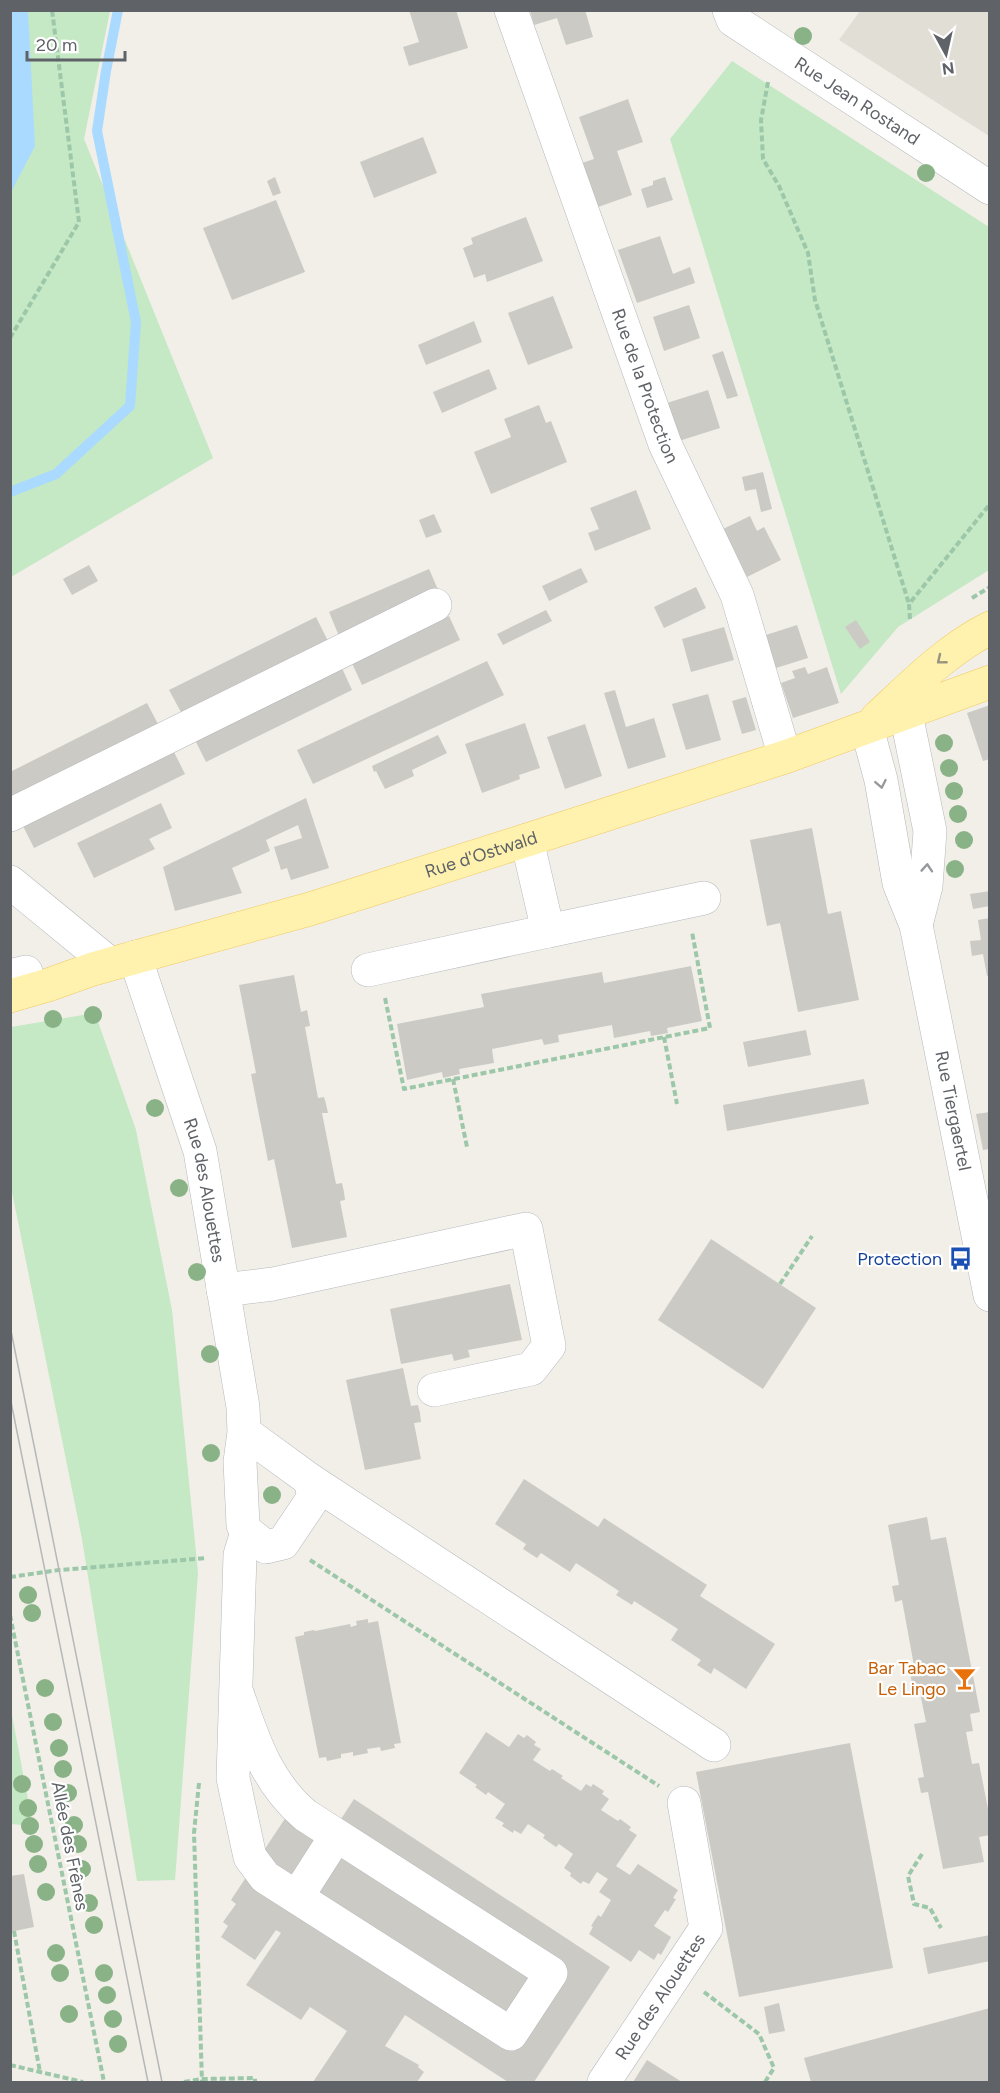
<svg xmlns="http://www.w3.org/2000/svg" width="1000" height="2093" viewBox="0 0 1000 2093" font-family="Figtree,sans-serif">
<rect width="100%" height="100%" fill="#f1efe8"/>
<polygon fill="#e1ded6" points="860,11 989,11 989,136 839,40"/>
<g fill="#c5e8c5">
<polygon points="10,11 110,11 84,139 213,458 11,577"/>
<polygon points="732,61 989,227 989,570 898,627 841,694 670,139"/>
<polygon points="95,1013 136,1130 172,1310 198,1573 175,1880 137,1881 82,1539 11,1187 11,1027"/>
<polygon points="10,1710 11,1710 33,1826 11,1824"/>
</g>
<polygon fill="#aadaff" points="11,10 28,11 35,146 11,192"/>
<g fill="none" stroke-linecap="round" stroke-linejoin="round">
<polyline stroke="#aadaff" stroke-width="10" points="10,492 56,474 130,406 136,322 97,131 106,71 118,10"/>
</g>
<g fill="#cccac5">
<polygon points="409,10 456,10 468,48 409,66 403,47 419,42"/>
<polygon points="530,10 585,10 593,37 566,45 557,18 534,25"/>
<polygon points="628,99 643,142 617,151 632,195 598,207 582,163 594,159 579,117"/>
<polygon points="423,137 437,173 374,198 360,162"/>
<polygon points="275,177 281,193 273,196 267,181"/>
<polygon points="665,177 673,200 647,208 641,189 653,185 653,181"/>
<polygon points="276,200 305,272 232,300 203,228"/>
<polygon points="526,217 543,261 487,282 485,274 474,278 463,248 473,244 471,238"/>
<polygon points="660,236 673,274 690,267 695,283 637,303 618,250"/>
<polygon points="553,296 573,348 528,365 508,313"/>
<polygon points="689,305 700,338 664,351 653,317"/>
<polygon points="474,321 482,342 426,365 418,345"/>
<polygon points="723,351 738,396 727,399 712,355"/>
<polygon points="489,369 497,389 442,413 433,392"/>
<polygon points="708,390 720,428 679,441 667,403"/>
<polygon points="539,405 546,423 551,421 567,462 491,494 474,452 511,437 504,419"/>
<polygon points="763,472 772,509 761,512 756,489 745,491 742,477"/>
<polygon points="636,490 651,529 595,551 588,533 599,529 590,508"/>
<polygon points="434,514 442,532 426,538 419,520"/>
<polygon points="750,516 757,531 764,527 781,560 747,577 723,529"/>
<polygon points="89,565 98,581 72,595 63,579"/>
<polygon points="581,568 588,582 549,601 542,586"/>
<polygon points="429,569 439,592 339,636 329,612"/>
<polygon points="696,587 706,608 664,628 654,607"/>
<polygon points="546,610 552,621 503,645 497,634"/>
<polygon points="449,616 460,640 362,685 351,661"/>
<polygon points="316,617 328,641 182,714 169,690"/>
<polygon points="856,620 870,642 860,649 845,627"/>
<polygon points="797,625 808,658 776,668 766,635"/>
<polygon points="724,627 734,660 691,672 682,639"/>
<polygon points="487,661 504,695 313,784 297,750"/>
<polygon points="341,666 352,690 206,762 194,738"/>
<polygon points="805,667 808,674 827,667 839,703 793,718 781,683 795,678 792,671"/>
<polygon points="615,690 626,727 654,718 666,757 628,769 604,693"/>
<polygon points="708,694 721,740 686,750 672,704"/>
<polygon points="746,697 756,730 742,734 732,701"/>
<polygon points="147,703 159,726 13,801 10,796 10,772"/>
<polygon points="990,705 990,759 983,761 967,713"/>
<polygon points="525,723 540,768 519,775 520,779 482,793 465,744"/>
<polygon points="585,724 602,776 565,789 547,737"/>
<polygon points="438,735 447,753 412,770 414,776 385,789 376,771 374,772 372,766"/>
<polygon points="172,748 185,774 34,848 21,822"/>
<polygon points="306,798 329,868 291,880 287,868 281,870 274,847 302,838 298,825 266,840 270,851 232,868 242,893 175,911 163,867"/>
<polygon points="161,803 172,828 149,839 155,849 94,878 77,843"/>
<polygon points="812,828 828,914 841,911 859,1000 798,1012 780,923 767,926 750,840"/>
<polygon points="990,891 990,906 973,909 970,894"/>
<polygon points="990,918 990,975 987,976 983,954 972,956 970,941 981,940 978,920"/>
<polygon points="691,966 702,1021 667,1028 668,1033 651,1036 650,1031 614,1038 612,1025 558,1035 559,1042 544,1045 542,1039 492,1049 494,1063 459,1069 460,1074 443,1078 442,1072 407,1080 397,1024 484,1007 481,994 602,972 604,983"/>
<polygon points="294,975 301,1012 307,1010 310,1026 305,1027 318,1098 324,1097 326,1104 328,1113 322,1113 336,1184 342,1183 344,1192 345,1200 340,1201 347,1237 292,1248 274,1159 268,1161 251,1074 256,1073 239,985"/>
<polygon points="806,1030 811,1055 748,1067 743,1042"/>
<polygon points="864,1079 869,1104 727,1131 723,1105"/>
<polygon points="990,1112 990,1149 983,1150 976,1114"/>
<polygon points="711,1239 816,1308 763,1389 658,1320"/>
<polygon points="510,1284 522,1340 468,1350 470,1357 454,1361 452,1354 401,1364 390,1309"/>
<polygon points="403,1368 411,1406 418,1405 420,1413 421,1422 414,1423 421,1459 365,1470 346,1380"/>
<polygon points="524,1479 598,1527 604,1518 707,1585 700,1596 775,1644 746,1689 714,1668 711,1674 697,1665 701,1660 671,1640 678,1629 634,1601 632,1605 616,1595 619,1591 576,1563 570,1572 541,1553 537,1558 523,1549 526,1544 495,1524"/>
<polygon points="927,1517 931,1540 946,1537 980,1712 970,1714 973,1731 966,1732 972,1764 979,1763 990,1819 990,1835 979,1837 984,1862 943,1869 928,1792 921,1793 918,1778 924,1777 914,1724 926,1722 919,1688 913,1689 910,1672 915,1671 902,1600 895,1602 892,1586 899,1585 888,1525"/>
<polygon points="368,1619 368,1623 378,1621 401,1743 394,1744 395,1748 381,1751 380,1747 367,1749 368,1753 353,1756 353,1752 341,1754 341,1758 327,1761 326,1757 319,1758 295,1637 304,1635 304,1632 314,1630 315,1631 350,1624 351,1627 357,1625 356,1621"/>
<polygon points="486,1732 509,1747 518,1734 524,1738 527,1735 536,1742 534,1745 541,1749 533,1760 550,1771 552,1769 563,1776 561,1778 581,1791 586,1784 591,1787 593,1784 604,1791 602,1794 609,1799 601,1810 618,1821 620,1819 631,1827 629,1830 637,1835 616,1866 630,1875 638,1864 678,1890 673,1898 676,1899 668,1912 665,1910 654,1926 671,1937 661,1955 658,1953 654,1960 639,1950 631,1962 589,1934 593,1927 591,1926 598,1915 601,1917 611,1900 599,1892 608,1879 597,1872 589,1884 583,1881 581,1884 570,1876 571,1873 564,1868 573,1854 559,1844 556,1847 543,1838 545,1835 528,1824 521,1834 514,1830 513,1833 502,1826 504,1823 495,1818 505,1804 488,1792 486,1795 475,1787 477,1785 459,1773"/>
<polygon points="850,1743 893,1968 739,1997 696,1772"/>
<polygon points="302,1793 341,1819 354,1799 610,1967 534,2082 508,2082 405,2015 385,2046 419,2065 418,2067 424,2072 417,2082 313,2082 347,2031 310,2007 301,2020 246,1985 281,1933 276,1930 255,1960 221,1937 228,1926 223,1922 236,1904 231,1900"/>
<polygon points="24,1874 34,1927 10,1932 10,1876"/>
<polygon points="990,1935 990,1961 928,1974 923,1948"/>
<polygon points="779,2003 785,2031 769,2034 764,2007"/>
<polygon points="990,2008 990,2082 811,2082 804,2058"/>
<polygon points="647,2060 682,2082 633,2082"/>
</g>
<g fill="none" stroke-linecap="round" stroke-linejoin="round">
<defs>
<g id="minor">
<path id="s1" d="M511 10 665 444 737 595 785 757"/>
<path id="s2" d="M729 10 733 20 990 188"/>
<polyline points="906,714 930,831 926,886 916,925"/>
<path id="s3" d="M867 728 881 780 899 883 916 925 990 1295"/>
<polyline points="10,815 435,605"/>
<polyline points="10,882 110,964"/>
<polyline points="548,931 704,898"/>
<path id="s4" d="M135 957 200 1151 243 1407 244 1432 240 1462 243 1525 247 1532 266 1547 283 1543 314 1497 310 1480 244 1432"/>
<polyline points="368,970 548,931 527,840"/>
<polyline points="10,976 26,972"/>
<polyline points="223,1290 273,1284 526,1229 549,1346 531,1369 434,1390"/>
<polyline points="310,1480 714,1745"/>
<path d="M236 1690C253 1738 265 1781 305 1815L551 1973 511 2034 265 1877 250 1857 233 1778 240 1555 247 1532"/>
<polyline points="297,1897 336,1836"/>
<path id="s5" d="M604 2082 706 1928 684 1803"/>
</g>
<g id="major">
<path d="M877 718C912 686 946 650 990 628"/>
<path id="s6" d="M10 996 48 985 93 969 310 909 527 840 785 757 990 682"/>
</g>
</defs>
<use href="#minor" stroke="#b5b8bc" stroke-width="34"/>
<use href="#major" stroke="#f2c960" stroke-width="34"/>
<g stroke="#9cc7a9" stroke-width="4" stroke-dasharray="6 3" stroke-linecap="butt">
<polyline points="768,82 761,120 763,159 779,186 808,253 815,300 909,604"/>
<polyline points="10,338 79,222 52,10"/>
<polyline points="972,598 990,587"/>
<polyline points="910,619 909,604 990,504"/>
<polyline points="385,998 404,1089 710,1028 692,932"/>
<polyline points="664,1037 677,1104"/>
<polyline points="453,1079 467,1147"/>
<polyline points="780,1284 812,1236"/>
<polyline points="310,1560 659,1786"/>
<polyline points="10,1577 59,1570 207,1558"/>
<polyline points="10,1615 104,2082"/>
<polyline points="199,1783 194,1833 202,2082"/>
<polyline points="922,1854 908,1876 914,1904 930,1908 941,1928"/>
<polyline points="14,1931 40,2072"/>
<polyline points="704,1992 759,2034 774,2068 765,2082"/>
<polyline points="10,2065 83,2082"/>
<polyline points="184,2082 202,2079 255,2078 255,2082"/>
</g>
<use href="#minor" stroke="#fff" stroke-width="33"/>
<use href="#major" stroke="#fff2af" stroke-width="33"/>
<g stroke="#b6b7b8" stroke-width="1.5">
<polyline points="10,1326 162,2082"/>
<polyline points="10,1397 148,2082"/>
</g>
</g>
<g fill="#89b387">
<circle cx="803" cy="36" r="9"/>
<circle cx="926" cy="173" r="9"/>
<circle cx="944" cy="743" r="9"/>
<circle cx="949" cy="768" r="9"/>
<circle cx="954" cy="791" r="9"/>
<circle cx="958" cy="814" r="9"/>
<circle cx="964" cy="840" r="9"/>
<circle cx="955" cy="869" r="9"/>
<circle cx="93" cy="1015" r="9"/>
<circle cx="53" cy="1019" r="9"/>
<circle cx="155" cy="1108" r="9"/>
<circle cx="179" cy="1188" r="9"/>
<circle cx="197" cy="1272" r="9"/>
<circle cx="210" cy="1354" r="9"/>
<circle cx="211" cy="1453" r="9"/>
<circle cx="272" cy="1495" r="9"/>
<circle cx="28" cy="1595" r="9"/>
<circle cx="32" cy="1613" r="9"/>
<circle cx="45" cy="1688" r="9"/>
<circle cx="53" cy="1722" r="9"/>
<circle cx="59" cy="1748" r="9"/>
<circle cx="63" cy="1769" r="9"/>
<circle cx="22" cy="1784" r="9"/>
<circle cx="68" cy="1793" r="9"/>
<circle cx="28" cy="1808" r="9"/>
<circle cx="74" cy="1825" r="9"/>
<circle cx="30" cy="1826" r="9"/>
<circle cx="34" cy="1844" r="9"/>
<circle cx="78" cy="1844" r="9"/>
<circle cx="38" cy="1864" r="9"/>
<circle cx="82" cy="1869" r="9"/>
<circle cx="46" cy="1892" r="9"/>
<circle cx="89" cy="1903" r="9"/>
<circle cx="94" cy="1925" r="9"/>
<circle cx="56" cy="1953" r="9"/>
<circle cx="60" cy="1973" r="9"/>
<circle cx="104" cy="1973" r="9"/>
<circle cx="107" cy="1995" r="9"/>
<circle cx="69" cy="2014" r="9"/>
<circle cx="113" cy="2019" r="9"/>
<circle cx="118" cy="2044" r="9"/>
</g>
<defs><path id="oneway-chevron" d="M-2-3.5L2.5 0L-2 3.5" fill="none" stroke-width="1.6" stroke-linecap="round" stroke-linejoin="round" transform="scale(1.5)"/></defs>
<use stroke="#979581" href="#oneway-chevron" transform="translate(941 660) rotate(141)"/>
<g stroke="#979a9d">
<use href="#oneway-chevron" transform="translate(881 784) rotate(79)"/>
<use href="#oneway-chevron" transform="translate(927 868) rotate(-86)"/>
</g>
<defs>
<symbol id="bus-bare" viewBox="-9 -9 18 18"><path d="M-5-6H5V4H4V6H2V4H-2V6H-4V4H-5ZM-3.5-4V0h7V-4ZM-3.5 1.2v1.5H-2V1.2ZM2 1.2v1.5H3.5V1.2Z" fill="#1a4fb4" stroke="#fff" stroke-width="2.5" paint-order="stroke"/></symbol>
<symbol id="bar-bare" viewBox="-9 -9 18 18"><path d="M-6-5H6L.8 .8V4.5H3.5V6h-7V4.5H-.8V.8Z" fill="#e8710a" stroke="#fff" stroke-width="2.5" paint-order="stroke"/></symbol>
</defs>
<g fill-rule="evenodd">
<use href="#bus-bare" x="944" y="1242" width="33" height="33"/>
<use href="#bar-bare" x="948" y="1662" width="33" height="33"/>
</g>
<g text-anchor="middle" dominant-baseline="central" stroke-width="4.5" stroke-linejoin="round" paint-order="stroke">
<g font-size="18" fill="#5f6368" stroke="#fff">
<text stroke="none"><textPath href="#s2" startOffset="159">Rue Jean Rostand</textPath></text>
<text stroke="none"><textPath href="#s1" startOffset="399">Rue de la Protection</textPath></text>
<text stroke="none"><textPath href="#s6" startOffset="492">Rue d'Ostwald</textPath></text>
<text stroke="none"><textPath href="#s3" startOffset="393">Rue Tiergaertel</textPath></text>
<text stroke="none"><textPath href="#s4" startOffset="244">Rue des Alouettes</textPath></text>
<text transform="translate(70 1846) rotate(79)">Allée des Frênes</text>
<text stroke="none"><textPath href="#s5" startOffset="102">Rue des Alouettes</textPath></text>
</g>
<g font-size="18" fill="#164399" stroke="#fff" text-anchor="end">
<text x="942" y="1259">Protection</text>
</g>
<g font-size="18" fill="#c56008" stroke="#fff" text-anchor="end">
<text x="946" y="1668">Bar Tabac<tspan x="946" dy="21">Le Lingo</tspan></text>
</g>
</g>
<rect width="1000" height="2093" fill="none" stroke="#5f6368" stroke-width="24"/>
<g transform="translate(946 54) rotate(172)" stroke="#ffffff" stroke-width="4.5" paint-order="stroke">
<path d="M0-4.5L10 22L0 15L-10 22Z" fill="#5f6368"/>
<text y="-9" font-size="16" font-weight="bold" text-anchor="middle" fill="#5f6368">N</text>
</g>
<path d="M27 51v9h98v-9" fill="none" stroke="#5f6368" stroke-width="3"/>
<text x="36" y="51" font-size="18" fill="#5f6368" stroke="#ffffff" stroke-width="4.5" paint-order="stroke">20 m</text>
</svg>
